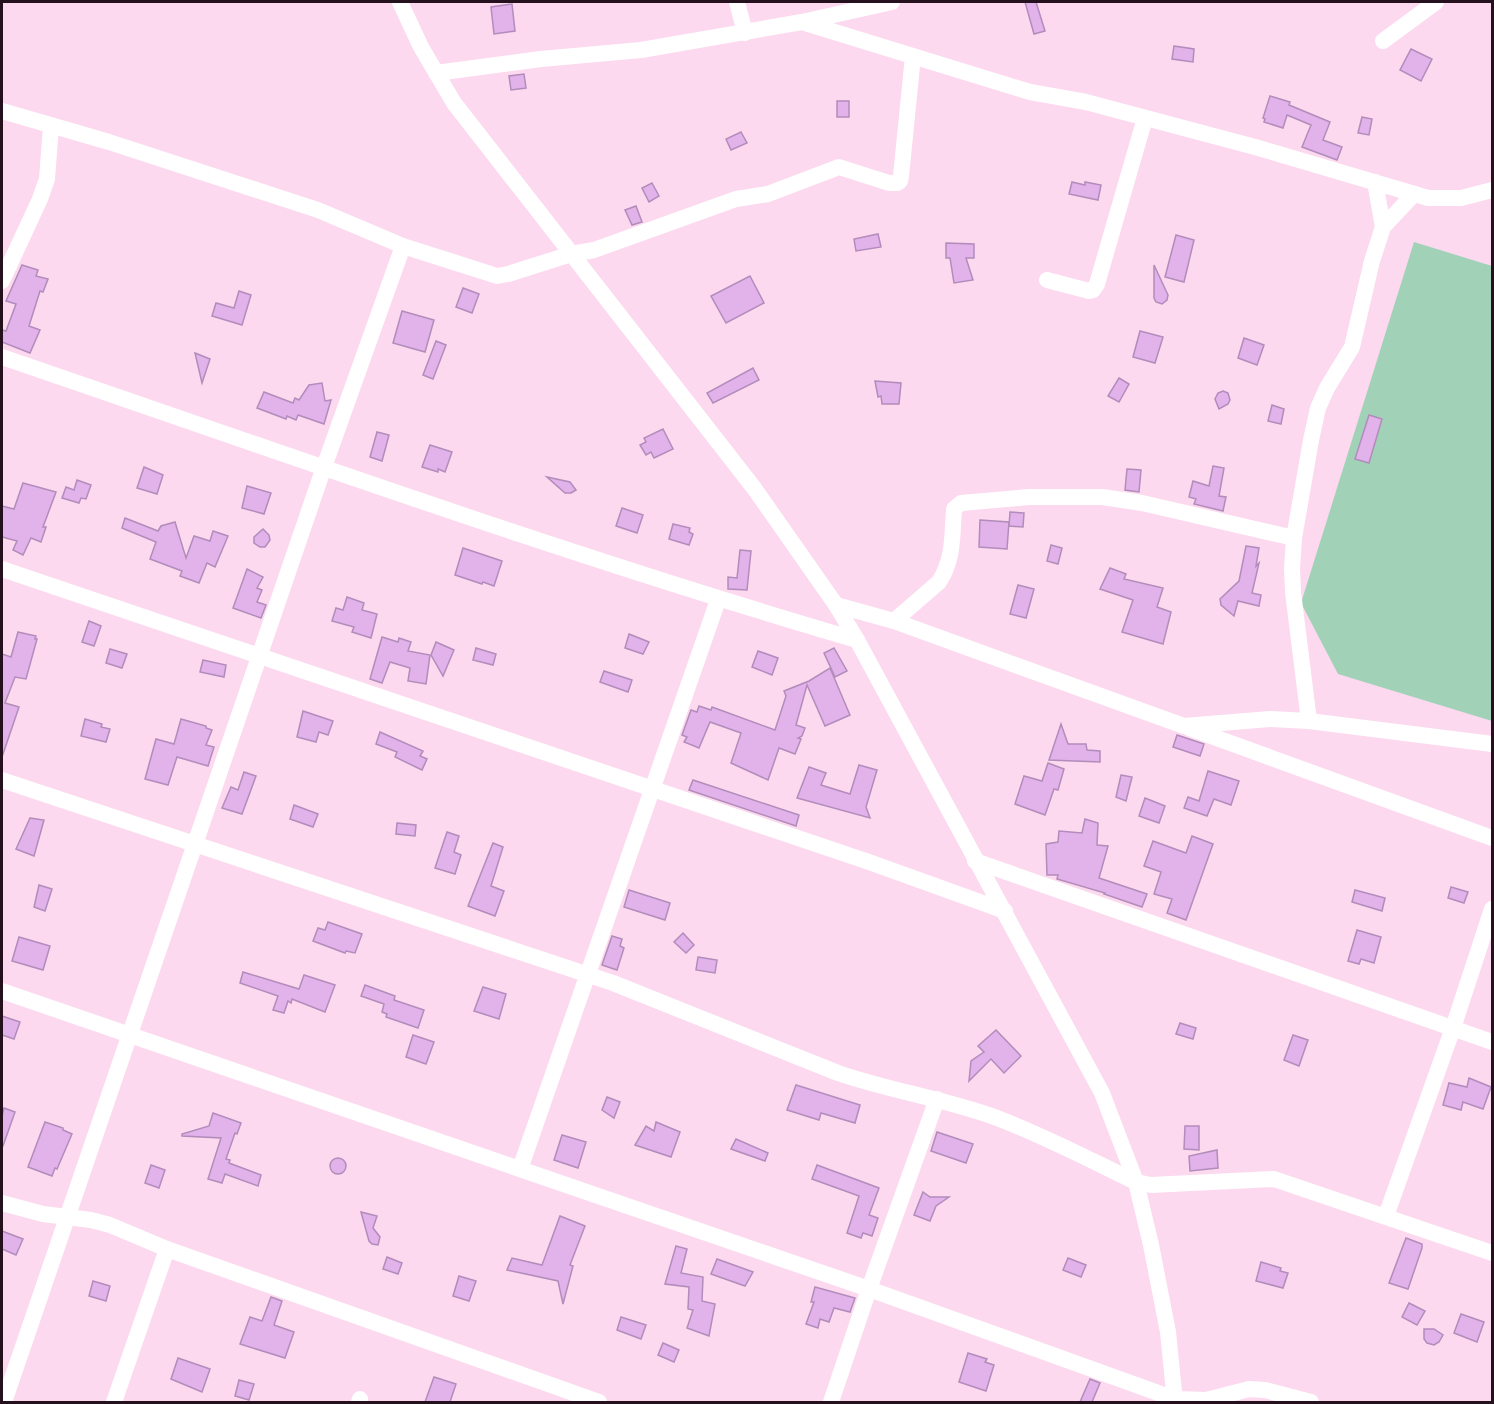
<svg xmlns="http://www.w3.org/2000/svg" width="1494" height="1404" viewBox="0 0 1494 1404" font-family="'IBM Plex Sans',sans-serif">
<rect width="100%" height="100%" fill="#fcd9ef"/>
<polygon fill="#a1d2b7" points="1414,242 1492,266 1492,721 1338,674 1301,603"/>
<g fill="#e2b2eb" stroke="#b28cba" stroke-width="1.5">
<polygon points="1025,2 1036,2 1045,31 1034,34"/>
<polygon points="512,4 515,31 494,34 491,7"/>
<polygon points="1174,46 1194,49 1193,62 1172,59"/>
<polygon points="1411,49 1432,59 1421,81 1400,70"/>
<polygon points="524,74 526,88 511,90 509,76"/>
<polygon points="1270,96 1290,102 1289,105 1330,122 1323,140 1342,147 1337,160 1302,147 1311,125 1287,115 1283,128 1264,122 1265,119 1263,118"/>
<rect x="837" y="101" width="12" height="16"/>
<polygon points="1362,117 1372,119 1369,135 1358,133"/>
<polygon points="741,132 747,143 731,150 726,139"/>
<polygon points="1072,182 1085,185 1085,182 1101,185 1098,200 1069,194"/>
<polygon points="652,183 659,196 649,202 642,188"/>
<polygon points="636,206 642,222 632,225 625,210"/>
<polygon points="878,234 881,247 856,251 854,239"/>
<polygon points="1176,235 1194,240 1184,282 1165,277"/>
<polygon points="946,243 974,244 974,258 966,258 973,280 954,283 950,258 946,258"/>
<polygon points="22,265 38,270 36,276 48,279 43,292 40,291 29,326 40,330 30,353 2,342 2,330 6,331 16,304 6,301"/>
<polygon points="1154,265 1168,295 1167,300 1162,304 1156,302 1154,298"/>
<polygon points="750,276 764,303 726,323 711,296"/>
<polygon points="463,288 479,294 472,313 456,307"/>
<polygon points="239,291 251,295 242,325 212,316 216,303 234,308"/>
<polygon points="402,311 434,320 425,352 393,343"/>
<polygon points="1140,331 1163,337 1155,363 1133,357"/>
<polygon points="1244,338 1264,345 1257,365 1238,358"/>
<polygon points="436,341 446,345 433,379 423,375"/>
<polygon points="195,353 210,359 202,383"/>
<polygon points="753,368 759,380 713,403 707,393"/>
<polygon points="1119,378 1129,384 1119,402 1108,396"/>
<polygon points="875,381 901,383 899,404 882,404 881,396 878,397"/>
<polygon points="322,383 325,401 331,400 324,424 298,415 296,420 287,416 286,419 257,408 264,392 293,403 295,398 299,400 309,385"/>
<polygon points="1223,391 1228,393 1230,400 1228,404 1219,409 1215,399 1218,393"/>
<polygon points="1272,405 1284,409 1281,424 1268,421"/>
<polygon points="1369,415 1382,419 1369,463 1355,459"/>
<polygon points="663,429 673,449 654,458 651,452 646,455 640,445 646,442 644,438"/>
<polygon points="377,432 389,435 382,461 370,457"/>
<polygon points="430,445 452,452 445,472 438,469 438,472 422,467"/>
<polygon points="1213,466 1224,468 1219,496 1226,497 1223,511 1194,504 1196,499 1189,497 1193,481 1209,486"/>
<polygon points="144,467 163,475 157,494 137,488"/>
<polygon points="1127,469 1141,470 1139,492 1125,490"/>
<polygon points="547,477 570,482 576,490 571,493 565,493"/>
<polygon points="77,480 91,485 86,499 81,498 79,503 62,498 66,487 74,490"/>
<polygon points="23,483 56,492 43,527 46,527 41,542 31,538 23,555 13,550 17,541 2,537 2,506 14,509"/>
<polygon points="247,486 271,493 264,514 242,508"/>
<polygon points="622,508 643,515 637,533 616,526"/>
<polygon points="1010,512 1024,513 1023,527 1009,526"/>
<polygon points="125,518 158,531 161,526 175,522 186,558 194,536 210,541 213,531 228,536 215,567 207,563 199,583 180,576 182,571 150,559 156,542 122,528"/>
<polygon points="980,520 1009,522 1007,549 979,547"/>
<polygon points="673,524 690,528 689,532 693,534 689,545 669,539"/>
<polygon points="263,529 269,535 270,540 265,547 260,547 254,543 254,537"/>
<polygon points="1051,545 1062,548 1058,564 1047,561"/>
<polygon points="1246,546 1259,548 1256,566 1259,563 1252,593 1261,595 1259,606 1238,601 1234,616 1221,605 1220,599 1239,581"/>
<polygon points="463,548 502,561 494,586 483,582 482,584 455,575"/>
<polygon points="740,550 751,551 747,590 728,589 728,577 737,578"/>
<polygon points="1110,568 1126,574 1124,579 1163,588 1157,607 1171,612 1163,644 1122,632 1133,600 1100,589"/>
<polygon points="247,569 263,577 257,588 262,590 257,602 266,605 261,618 233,608"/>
<polygon points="1018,585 1034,589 1026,618 1010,614"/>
<polygon points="347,597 364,603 362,610 377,614 371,638 352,632 354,627 332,621 336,608 343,610"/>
<polygon points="89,621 101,626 94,646 82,642"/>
<polygon points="18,632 36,636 35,639 37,639 26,679 15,677 5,703 19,707 3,754 2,753 2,654 11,657"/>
<polygon points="629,634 649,642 643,654 625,648"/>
<polygon points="382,637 398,642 399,638 411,642 408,651 430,655 426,684 408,681 410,668 390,662 382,683 370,679"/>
<polygon points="436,642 454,650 443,676 431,655"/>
<polygon points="476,648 496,654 493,665 473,660"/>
<polygon points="834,648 847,671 835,677 824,653"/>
<polygon points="110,649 127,654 122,668 106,663"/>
<polygon points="758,651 778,658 772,675 752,667"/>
<polygon points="203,660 226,665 224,677 200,672"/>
<polygon points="830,668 850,715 825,726 807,685 796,725 805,728 802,736 798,738 801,739 795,754 779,748 768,780 731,763 741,733 710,722 699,748 684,742 687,737 682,735 691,710 697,712 699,706 711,710 712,707 775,730 786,696 784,691 809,681"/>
<polygon points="604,671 632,680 628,692 600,682"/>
<polygon points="303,711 333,721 328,735 319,732 316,742 297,737"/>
<polygon points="85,719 102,724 101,727 110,729 106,742 81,736"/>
<polygon points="181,719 206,726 206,728 212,730 206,745 214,747 208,766 177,757 168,785 145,779 156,739 174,744"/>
<polygon points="1061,724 1068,744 1086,744 1087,750 1100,751 1100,762 1049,760"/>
<polygon points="380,732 423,751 420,756 427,759 422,770 395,757 397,752 376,744"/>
<polygon points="1177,735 1204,744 1200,756 1173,747"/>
<polygon points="1048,763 1064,769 1058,790 1054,789 1045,815 1015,804 1024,776 1042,781"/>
<polygon points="859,765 877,770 866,807 870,818 797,798 809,767 826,773 821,785 850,794"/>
<polygon points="1208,771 1239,781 1231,805 1214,799 1207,816 1184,808 1188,797 1199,801"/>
<polygon points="244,772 256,776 242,814 222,808 231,787 238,790"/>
<polygon points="1121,775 1132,777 1126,801 1116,797"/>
<polygon points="693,780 799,815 796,826 689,790"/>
<polygon points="1145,798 1165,806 1159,823 1139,816"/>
<polygon points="294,805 318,814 313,827 290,819"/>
<polygon points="30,818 44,820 34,856 16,849"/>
<polygon points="1085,819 1098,823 1097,845 1108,846 1099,878 1147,894 1142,907 1104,894 1105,893 1057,879 1058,875 1047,875 1046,844 1058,842 1059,831 1082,833"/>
<polygon points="397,823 416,825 415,836 396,834"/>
<polygon points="447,832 459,836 454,852 461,855 455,874 435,868"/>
<polygon points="1192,836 1213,844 1186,920 1167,913 1172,899 1154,894 1161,872 1144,866 1153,841 1186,853"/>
<polygon points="493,843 503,847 491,886 504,891 495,916 468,906"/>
<polygon points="39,885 52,889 45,911 34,907"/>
<polygon points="1451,887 1468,892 1464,903 1448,898"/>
<polygon points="629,890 670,903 665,920 624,907"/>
<polygon points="1355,890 1385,898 1382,911 1352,902"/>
<polygon points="328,922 362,934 355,953 346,951 345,953 313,941 318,928 325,930"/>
<polygon points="1357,930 1381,937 1374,963 1361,959 1359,964 1348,961"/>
<polygon points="683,933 694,945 686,953 674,942"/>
<polygon points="612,936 622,939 620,946 624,948 617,970 602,965"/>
<polygon points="19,937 50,946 43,970 12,961"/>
<polygon points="698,957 717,960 715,973 696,970"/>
<polygon points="243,972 299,989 304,975 335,985 325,1012 292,999 291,1003 288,1001 284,1013 273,1010 278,996 240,983"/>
<polygon points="365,985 395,996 394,1000 424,1010 418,1028 386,1017 387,1014 382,1012 384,1004 361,996"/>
<polygon points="483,987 506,994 499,1019 474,1011"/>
<polygon points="2,1016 20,1022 14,1039 2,1035"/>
<polygon points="1180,1023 1196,1028 1193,1039 1176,1034"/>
<polygon points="996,1030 1021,1056 1004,1073 991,1059 969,1081 971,1061 984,1052 978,1046"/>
<polygon points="413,1035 434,1042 426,1064 406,1057"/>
<polygon points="1293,1035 1308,1040 1299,1066 1284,1060"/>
<polygon points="1469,1078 1491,1087 1483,1109 1463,1102 1461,1110 1443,1105 1449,1083 1467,1087"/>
<polygon points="796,1085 860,1105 855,1123 821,1113 819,1120 787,1110"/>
<polygon points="607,1097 620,1102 614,1118 602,1110"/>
<polygon points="4,1108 15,1112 3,1146 2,1146 2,1116"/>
<polygon points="213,1113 241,1123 237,1134 235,1133 226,1159 230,1160 229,1163 261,1175 258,1186 225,1174 222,1183 208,1179 221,1138 182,1136 182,1134 209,1126"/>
<polygon points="45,1122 63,1128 63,1130 72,1134 57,1169 55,1168 52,1176 28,1167"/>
<polygon points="656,1122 680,1132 671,1157 635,1145 646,1126 654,1131"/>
<polygon points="1185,1126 1199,1126 1199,1150 1184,1149"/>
<polygon points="937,1132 973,1144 966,1163 931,1151"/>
<polygon points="562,1135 586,1142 578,1168 554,1160"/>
<polygon points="736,1139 768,1153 765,1161 731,1149"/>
<polygon points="1217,1150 1218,1168 1190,1171 1189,1156"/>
<circle cx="338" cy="1166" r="8"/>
<polygon points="151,1165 165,1170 159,1188 145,1183"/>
<polygon points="817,1165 879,1188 869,1215 878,1218 872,1236 863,1233 861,1238 847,1233 859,1196 812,1179"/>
<polygon points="923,1192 930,1197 949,1197 936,1206 930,1221 914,1215"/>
<polygon points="361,1212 377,1216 373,1228 380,1237 378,1245 372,1244 369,1241"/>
<polygon points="560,1216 585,1226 570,1265 573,1266 563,1304 558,1281 507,1270 512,1258 542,1265"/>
<polygon points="2,1231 23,1239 16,1255 2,1249"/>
<polygon points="1406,1238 1422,1244 1422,1248 1408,1289 1389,1283"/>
<polygon points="676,1246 687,1249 681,1273 703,1277 702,1301 715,1304 709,1336 687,1328 693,1310 688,1309 689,1287 665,1284"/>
<polygon points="387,1257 402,1263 398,1274 383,1269"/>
<polygon points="1068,1258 1086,1265 1081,1277 1063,1270"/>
<polygon points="717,1259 753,1272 745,1286 711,1274"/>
<polygon points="1261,1262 1281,1268 1280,1271 1288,1273 1283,1288 1256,1281"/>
<polygon points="459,1276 476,1281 469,1301 453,1296"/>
<polygon points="93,1281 110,1286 106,1301 89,1296"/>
<polygon points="815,1287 855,1298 850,1312 834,1308 829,1322 820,1319 818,1328 806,1324 814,1302 811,1302"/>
<polygon points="271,1297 282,1301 274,1325 294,1332 285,1358 240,1344 250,1317 262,1321"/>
<polygon points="1409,1303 1425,1311 1417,1325 1402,1317"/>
<polygon points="1461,1314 1484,1322 1477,1342 1454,1333"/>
<polygon points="621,1317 646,1325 641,1339 617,1330"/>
<polygon points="1424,1329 1434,1329 1443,1335 1439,1342 1434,1345 1427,1343 1424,1339"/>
<polygon points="663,1343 679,1350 674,1362 658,1355"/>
<polygon points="968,1353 987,1359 985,1362 994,1365 986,1391 959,1382"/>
<polygon points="178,1358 210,1369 202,1392 171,1379"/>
<polygon points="434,1377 456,1384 450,1402 425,1402"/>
<polygon points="1090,1379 1100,1383 1092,1402 1080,1402"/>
<polygon points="239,1380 254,1384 249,1400 235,1396"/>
</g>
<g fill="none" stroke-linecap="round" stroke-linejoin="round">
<g stroke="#fff" stroke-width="16">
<polyline points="400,2 421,47 454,103 754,488 836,605 857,640 1102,1093 1136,1182 1151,1245 1168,1332 1175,1402"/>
<polyline points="737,2 745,33"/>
<polyline points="802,22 1030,92 1086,102 1255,147 1428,198 1461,198 1492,190"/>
<polyline points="1383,41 1436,2"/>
<polyline points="436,73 541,59 641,50 802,22 892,2"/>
<polyline points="2,111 109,142 318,210 403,246 497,276 508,274 571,254 594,250 736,199 768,194 839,167 889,183 897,183 900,181 901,176 913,56"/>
<polyline points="1375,182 1383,227"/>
<polyline points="1047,280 1089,291 1093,290 1097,284 1145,118"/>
<polyline points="2,281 40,199 47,179 51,126"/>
<path d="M2 357C286 454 569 556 857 640"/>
<polyline points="2,569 869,862 1005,911"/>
<polyline points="836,605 894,621 1184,726 1270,719 1309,721 1492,744"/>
<path d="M894 621 939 582C954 559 952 535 954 509L961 503 1029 497H1102L1142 503 1294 538"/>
<polyline points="1309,721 1293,592 1292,568 1294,538 1311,440 1318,408 1327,388 1352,347 1372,261 1383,227 1414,194"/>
<polyline points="1189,728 1492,838"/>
<path d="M2 780 613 983 838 1073C890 1091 946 1099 997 1118 1045 1136 1090 1160 1136 1182L1151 1185 1274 1179 1492 1253"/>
<polyline points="975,861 1492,1042"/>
<polyline points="2,991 869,1289 1175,1399 1206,1400 1249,1389 1265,1390 1311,1402"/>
<polyline points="520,1169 718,600"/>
<polyline points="2,1203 43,1214 91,1220 110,1225 167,1249 599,1402"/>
<polyline points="1386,1216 1453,1028 1492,909"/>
<polyline points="4,1402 324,467 403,246"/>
<polyline points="114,1402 167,1249"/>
<polyline points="359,1402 360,1399"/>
<polyline points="831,1402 869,1289 937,1099"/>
</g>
</g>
<rect width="1494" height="1404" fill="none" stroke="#25111e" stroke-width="6"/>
</svg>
